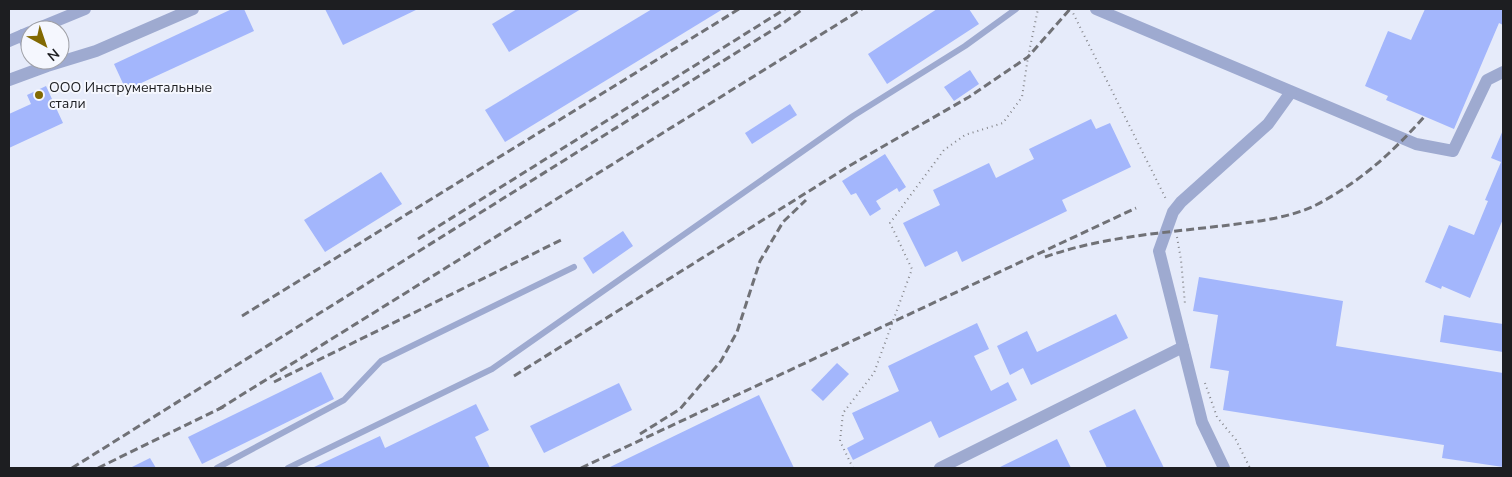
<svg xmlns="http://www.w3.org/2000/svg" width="1512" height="477" viewBox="0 0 1512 477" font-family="'Nunito Sans',sans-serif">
<rect width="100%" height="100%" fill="#f5f7fe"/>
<path fill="#e6ebfa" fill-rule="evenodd" d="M9 9H1503V468H9ZM30 30H60V60H30Z"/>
<g fill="#a3b6fc">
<polygon points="232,9 244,9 254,31 126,90 114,64"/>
<polygon points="325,9 418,9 343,45"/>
<polygon points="517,9 581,9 509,52 492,24"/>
<polygon points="652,9 723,9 505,142 485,110"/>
<polygon points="937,9 969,9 979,24 887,84 868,54"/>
<polygon points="1425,9 1503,9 1503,25 1499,23 1454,129 1386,100 1388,96 1365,86 1388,31 1411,40"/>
<polygon points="970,70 979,84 954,101 944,87"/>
<polygon points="46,86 63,123 9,148 9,114 31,104 27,95"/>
<polygon points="790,104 797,115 752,144 745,133"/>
<polygon points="1091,119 1096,129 1110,123 1131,167 1062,200 1067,211 962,262 957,251 925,267 903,223 940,205 933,190 989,163 996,178 1034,159 1029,149"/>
<polygon points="1503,130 1503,219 1470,298 1442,286 1441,289 1425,282 1449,225 1474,235 1488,201 1485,200 1501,162 1491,158"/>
<polygon points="885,154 906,187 899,192 897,188 876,201 881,209 870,216 856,193 851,195 842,181"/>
<polygon points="381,172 402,204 325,252 304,220"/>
<polygon points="623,231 633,246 593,274 583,258"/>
<polygon points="1199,277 1343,301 1336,346 1503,373 1503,467 1442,458 1444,445 1223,410 1229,371 1210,368 1218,315 1193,311"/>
<polygon points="1116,314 1128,338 1031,385 1023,368 1010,375 997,346 1027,331 1037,352"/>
<polygon points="1444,315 1503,324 1503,352 1440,342"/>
<polygon points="977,323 989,349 974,356 991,391 1008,382 1017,400 939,438 931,421 853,460 847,448 864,439 852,413 899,391 888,366"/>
<polygon points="837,363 849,374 823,401 811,390"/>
<polygon points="321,372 334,399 202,464 188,437"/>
<polygon points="619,383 632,410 544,453 530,426"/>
<polygon points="759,395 794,468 608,468"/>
<polygon points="476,404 489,430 475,437 490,468 312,468 380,436 385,448"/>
<polygon points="1135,409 1164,468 1107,468 1089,431"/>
<polygon points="1057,439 1071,468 998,468"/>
<polygon points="150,458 156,468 130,468"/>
</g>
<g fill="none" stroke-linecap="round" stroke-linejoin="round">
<g stroke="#86878c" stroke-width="2" stroke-dasharray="1 4" stroke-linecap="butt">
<polyline points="1071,9 1167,201"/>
<polyline points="1177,237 1181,260 1185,304"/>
<polyline points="1205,383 1217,417 1236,440 1250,468"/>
<polyline points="853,468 840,441 843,413 874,373 912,269 890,223 944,150 965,135 1003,123 1022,97 1028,57 1038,9"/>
</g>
<g stroke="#9eaad0" stroke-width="6">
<polyline points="217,468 344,400 381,361 574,267"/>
<polyline points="288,468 492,369 853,116 965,46 1016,9"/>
</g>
<g stroke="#9eaad0" stroke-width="12">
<polyline points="1096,9 1416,144 1453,151 1487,80 1503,72"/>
<polyline points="34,30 85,9"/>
<polyline points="23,35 30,54"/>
<polyline points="9,41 30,32"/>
<polyline points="9,80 47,66 96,51 193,9"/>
<polyline points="940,468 1183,347"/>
<polyline points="1224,468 1202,422 1159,251 1173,212 1181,202 1268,124 1291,92"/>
</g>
<g stroke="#707176" stroke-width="3" stroke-dasharray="8 4" stroke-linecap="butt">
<polyline points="418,239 785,9"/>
<path d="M1045 257C1101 237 1162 233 1221 226 1251 222 1288 219 1316 205 1360 182 1392 153 1424 117"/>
<polyline points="242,316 739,9"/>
<polyline points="514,376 849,166 969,97 1028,57 1070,9"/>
<polyline points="274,382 561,240"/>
<polyline points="219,409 862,9"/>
<polyline points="640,434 680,409 721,361 737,332 760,261 783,222 806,200"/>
<polyline points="72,468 779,26 803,9"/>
<polyline points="98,468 225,406"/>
<polyline points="581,468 1136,208"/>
</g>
</g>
<circle fill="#826902" stroke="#f5f7fe" stroke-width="2" cx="39" cy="95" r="5"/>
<g text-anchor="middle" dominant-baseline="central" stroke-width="4" stroke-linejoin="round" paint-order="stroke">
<g font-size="14" fill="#1d1e21" stroke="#f5f7fe" text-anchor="start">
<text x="49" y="87">ООО Инструментальные<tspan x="49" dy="16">стали</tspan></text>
</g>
</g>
<rect width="1512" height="477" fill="none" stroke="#1d1e21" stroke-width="20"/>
<g transform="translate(45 45) rotate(140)"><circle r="24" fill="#f5f7fe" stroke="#9fa0a6"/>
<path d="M0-4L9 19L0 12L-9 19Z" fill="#826902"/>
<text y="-8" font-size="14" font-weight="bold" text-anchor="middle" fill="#1d1e21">N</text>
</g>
</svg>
